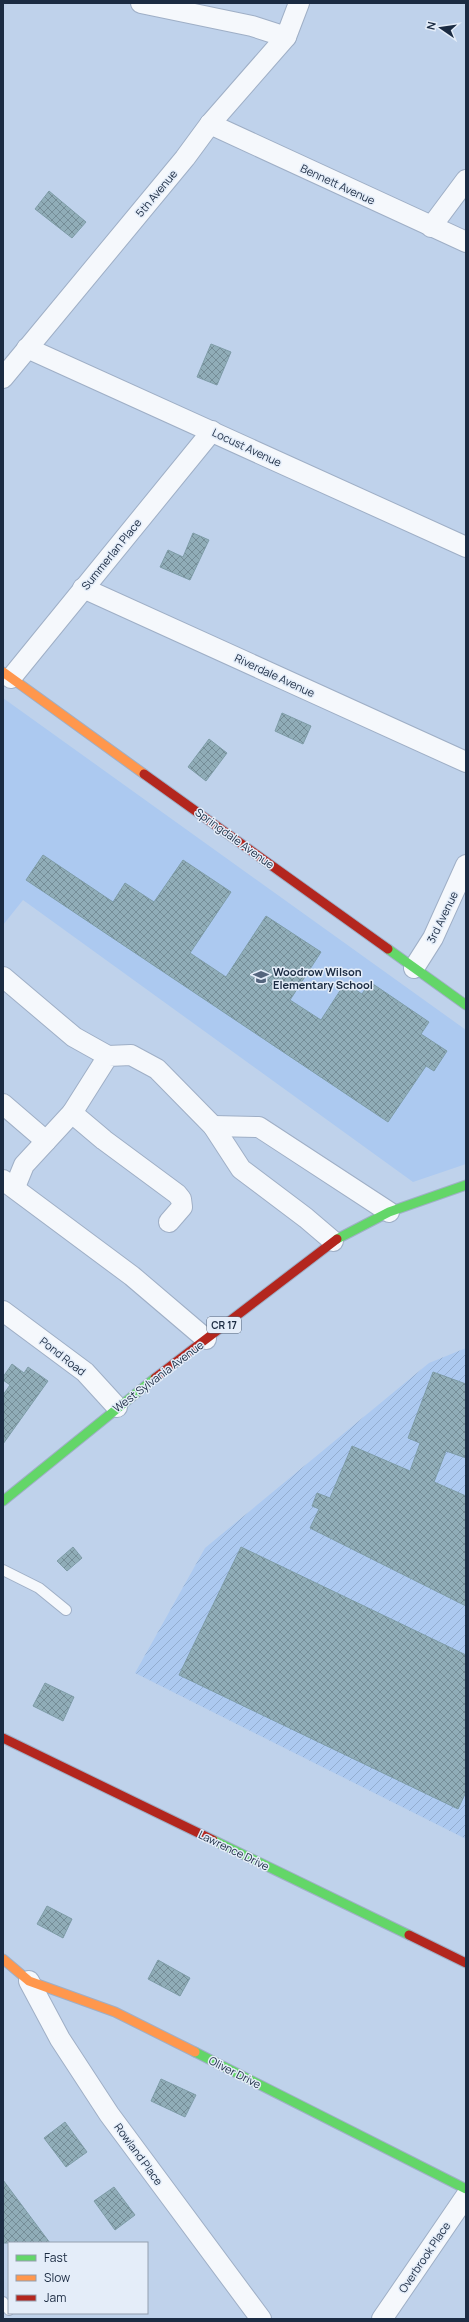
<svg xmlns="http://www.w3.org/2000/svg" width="469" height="2322" viewBox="0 0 469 2322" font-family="Manrope,sans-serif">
<defs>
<pattern id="industrial-furrows" width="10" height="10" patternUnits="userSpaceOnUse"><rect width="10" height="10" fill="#acc9f0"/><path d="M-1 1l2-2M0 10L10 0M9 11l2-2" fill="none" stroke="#93adcf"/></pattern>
<pattern id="building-cross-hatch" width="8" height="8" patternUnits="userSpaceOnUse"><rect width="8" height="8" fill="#90adb8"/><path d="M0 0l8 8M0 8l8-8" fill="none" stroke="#758d97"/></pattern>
</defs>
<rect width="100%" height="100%" fill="#bfd2eb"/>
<polygon fill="#acc9f0" points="3,698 466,1030 466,1164 413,1182 23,900 3,925"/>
<polygon fill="url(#industrial-furrows)" points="466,1348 466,1839 135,1673 205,1548 429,1363"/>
<g fill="url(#building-cross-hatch)" stroke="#7e9ca7">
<polygon points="49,191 86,222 72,238 35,209"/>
<polygon points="211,344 231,352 217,385 197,377"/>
<polygon points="193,533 209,540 190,580 160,567 168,550 183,557"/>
<polygon points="282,713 311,726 303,744 275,731"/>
<polygon points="209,739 227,753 206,781 188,767"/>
<polygon points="43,855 113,902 125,883 154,902 183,860 231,892 190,953 226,977 266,916 321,952 290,1000 321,1020 345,983 362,994 370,982 429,1022 421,1034 447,1051 434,1071 426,1066 388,1122 26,880"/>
<polygon points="12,1364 24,1373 28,1367 48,1381 3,1444 3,1395 10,1385 3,1380 3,1377"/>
<polygon points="433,1372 466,1384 466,1458 446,1451 434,1482 466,1496 466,1606 310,1528 319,1509 312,1506 317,1493 330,1498 352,1446 410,1471 420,1443 408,1438"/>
<polygon points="73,1547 82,1558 67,1571 57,1561"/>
<polygon points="241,1547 466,1655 466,1792 458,1809 179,1675"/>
<polygon points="45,1683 74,1697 63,1721 33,1706"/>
<polygon points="47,1906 72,1919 63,1938 37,1924"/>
<polygon points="158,1960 190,1978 180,1996 148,1979"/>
<polygon points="161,2079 196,2095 185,2117 151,2101"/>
<polygon points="65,2122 87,2152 66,2167 44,2138"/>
<polygon points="3,2180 50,2243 3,2243"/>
<polygon points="114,2187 135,2215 115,2230 94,2201"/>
</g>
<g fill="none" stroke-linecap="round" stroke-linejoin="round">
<defs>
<g id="lane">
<polyline points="3,1570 39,1588 66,1610"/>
<polyline points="3,2302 9,2310"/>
</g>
<g id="street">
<polyline points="141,3 252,26 286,37"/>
<polyline points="210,124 466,242"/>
<polyline points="431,227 466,180"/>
<polyline points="27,348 466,547"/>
<polyline points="3,378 185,158 210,124 286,37 299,3"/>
<polyline points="83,588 466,762"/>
<polyline points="11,678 212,431"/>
<polyline points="414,968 433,938 466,865"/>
<polyline points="3,977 74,1037 108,1056"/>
<polyline points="3,1104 46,1141"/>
<polyline points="72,1113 104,1140 177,1194 181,1199 182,1207 169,1222"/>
<polyline points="213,1126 259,1127 389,1212"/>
<polyline points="3,1180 132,1276 206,1339"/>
<polyline points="15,1187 24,1165 72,1113 108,1056 131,1055 157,1069 213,1126 241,1169 306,1218 333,1241"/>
<polyline points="3,1311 85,1372 117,1407"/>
<polyline points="29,1981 60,2039 109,2114 261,2319"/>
<polyline points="382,2319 466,2196"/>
</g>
<g id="fast">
<polyline points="388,949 466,1005"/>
<polyline points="337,1239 389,1212 466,1185"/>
<polyline points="3,1501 155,1378"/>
<polyline points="213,1840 409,1935"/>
<polyline points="195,2052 466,2189"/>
</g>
<g id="slow">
<polyline points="3,672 144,774"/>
<polyline points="3,1959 29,1981 115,2012 195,2052"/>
</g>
<g id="jam">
<polyline points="144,774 388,949"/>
<polyline points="155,1378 337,1239"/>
<polyline points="3,1738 213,1840"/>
<polyline points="409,1935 466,1963"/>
</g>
</defs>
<use href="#lane" stroke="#9fafc6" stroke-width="12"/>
<use href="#street" stroke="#9fafc6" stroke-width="22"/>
<use href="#fast" stroke="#9fafc6" stroke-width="11"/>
<use href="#slow" stroke="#9fafc6" stroke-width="11"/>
<use href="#jam" stroke="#9fafc6" stroke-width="11"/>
<use href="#lane" stroke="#f5f8fc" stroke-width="10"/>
<use href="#street" stroke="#f5f8fc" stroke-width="20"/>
<use href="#fast" stroke="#63d668" stroke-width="9"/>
<use href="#slow" stroke="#ff974d" stroke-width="9"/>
<use href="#jam" stroke="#b3261e" stroke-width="9"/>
</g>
<defs>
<symbol id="school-bare" viewBox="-9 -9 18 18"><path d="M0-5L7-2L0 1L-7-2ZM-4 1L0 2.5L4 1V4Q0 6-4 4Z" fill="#54657d" stroke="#e4edf9" stroke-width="2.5" paint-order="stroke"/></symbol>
</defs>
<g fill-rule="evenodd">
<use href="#school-bare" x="250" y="966" width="22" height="22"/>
</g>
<g text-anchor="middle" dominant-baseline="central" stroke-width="3" stroke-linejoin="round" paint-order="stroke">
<rect fill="#e4edf9" stroke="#576579" stroke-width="1" x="207" y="1317" width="34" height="16" rx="3"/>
<g font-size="10" font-weight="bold" fill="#1b2b42">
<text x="224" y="1325">CR 17</text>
</g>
<g font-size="11" fill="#1b2b42" stroke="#e4edf9">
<text transform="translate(338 184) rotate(25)">Bennett Avenue</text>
<text transform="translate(156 193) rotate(-50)">5th Avenue</text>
<text transform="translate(247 447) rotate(25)">Locust Avenue</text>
<text transform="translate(111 554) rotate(-51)">Summerlan Place</text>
<text transform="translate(275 675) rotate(25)">Riverdale Avenue</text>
<text transform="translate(235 838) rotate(36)">Springdale Avenue</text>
<text transform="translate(442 917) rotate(-64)">3rd Avenue</text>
<text transform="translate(63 1356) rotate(38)">Pond Road</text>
<text transform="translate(158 1376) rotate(-37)">West Sylvania Avenue</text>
<text transform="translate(234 1850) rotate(26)">Lawrence Drive</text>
<text transform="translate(235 2072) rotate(27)">Oliver Drive</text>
<text transform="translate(139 2154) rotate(54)">Rowland Place</text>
<text transform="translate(424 2257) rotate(-56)">Overbrook Place</text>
</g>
<g font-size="11" font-weight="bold" fill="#1b2b42" stroke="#e4edf9" text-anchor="start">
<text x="273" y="971">Woodrow Wilson<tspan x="273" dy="13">Elementary School</tspan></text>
</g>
</g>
<rect width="469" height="2322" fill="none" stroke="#1b2b42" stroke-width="8"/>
<rect x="8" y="2242" width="140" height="72" fill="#e4edf9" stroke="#949fb0"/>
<rect x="16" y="2255" width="20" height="6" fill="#63d668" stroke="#949fb0"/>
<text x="44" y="2262" font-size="12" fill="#1b2b42">Fast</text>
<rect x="16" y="2275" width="20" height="6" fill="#ff974d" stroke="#949fb0"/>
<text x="44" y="2282" font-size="12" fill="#1b2b42">Slow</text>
<rect x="16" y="2295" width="20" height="6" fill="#b3261e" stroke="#949fb0"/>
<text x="44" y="2302" font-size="12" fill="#1b2b42">Jam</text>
<g transform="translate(441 28) rotate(283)" stroke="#e4edf9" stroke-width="3" paint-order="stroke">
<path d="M0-3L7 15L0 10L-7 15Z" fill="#1b2b42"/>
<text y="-6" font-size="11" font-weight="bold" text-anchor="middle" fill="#1b2b42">N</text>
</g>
</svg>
